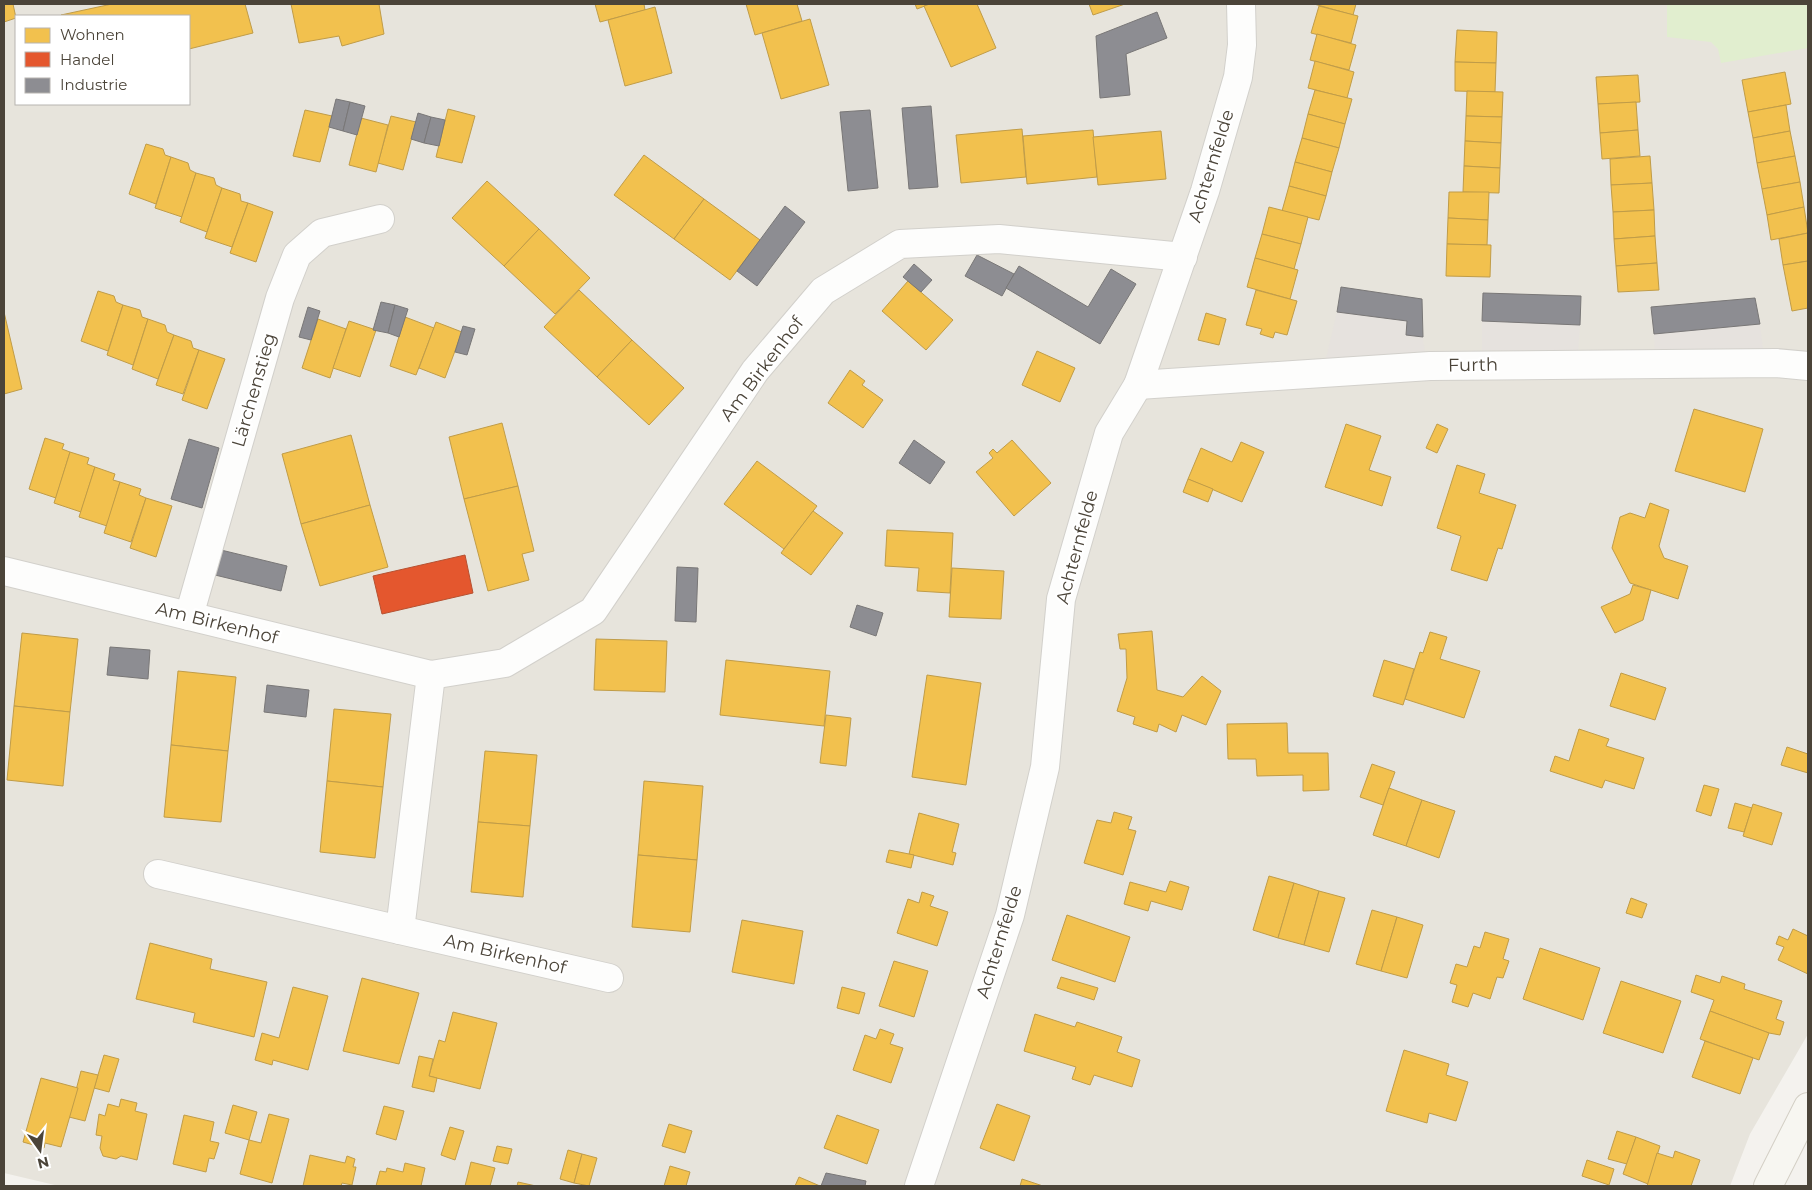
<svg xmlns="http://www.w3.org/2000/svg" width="1812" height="1190" viewBox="0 0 1812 1190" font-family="Montserrat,sans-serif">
<rect width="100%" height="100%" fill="#f4f2ee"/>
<path fill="#e7e4dc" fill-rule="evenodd" d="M4 4H1808V1034L1750 1134 1730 1186H59L4 1173ZM16 16H189V104H16Z"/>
<g fill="#e6e2de">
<polygon points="1337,312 1407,321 1406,335 1423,337 1425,354 1326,358"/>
<polygon points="1482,321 1580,325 1578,353 1482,350"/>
<polygon points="1760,324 1764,356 1655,356 1654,334"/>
</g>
<polygon fill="#e1eecf" points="1667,4 1808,4 1808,48 1721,63 1718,49 1711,42 1667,37"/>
<g fill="#f2c14e" stroke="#c09c48">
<polygon points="4,4 13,4 16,18 4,22"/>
<polygon points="112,4 245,4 253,33 189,49 189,16 61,15"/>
<polygon points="291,4 379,4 384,34 342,46 339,36 299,43"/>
<polygon points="595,4 644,4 645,10 600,22"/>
<polygon points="746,4 797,4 802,21 755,35"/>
<polygon points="915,4 930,4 917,9"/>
<polygon points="930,4 977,4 996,48 951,67 924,6"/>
<polygon points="1089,4 1125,4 1093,15"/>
<polygon points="1314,4 1356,4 1353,15"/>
<polygon points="1319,6 1358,16 1351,43 1311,33"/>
<polygon points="655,7 672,73 625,86 608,20"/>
<polygon points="810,19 829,85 781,99 762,33"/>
<polygon points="1457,30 1497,32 1496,63 1455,62"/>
<polygon points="1317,34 1356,45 1349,70 1310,60"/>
<polygon points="1315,61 1354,72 1347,98 1308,88"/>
<polygon points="1455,62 1496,63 1495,92 1455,91"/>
<polygon points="1785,72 1791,104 1748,112 1742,80"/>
<polygon points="1638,75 1640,102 1598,104 1596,77"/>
<polygon points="1315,90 1352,99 1345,124 1308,114"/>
<polygon points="1467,91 1503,92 1502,117 1466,116"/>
<polygon points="1636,102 1638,130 1600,133 1598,104"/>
<polygon points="1786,105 1790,131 1753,138 1748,112"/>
<polygon points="448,109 475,116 462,163 436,157"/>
<polygon points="305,110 332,116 320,162 293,156"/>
<polygon points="1308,114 1345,124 1339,148 1302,138"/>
<polygon points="391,116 416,122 403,170 378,163"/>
<polygon points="1466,116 1502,117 1501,143 1465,141"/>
<polygon points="361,118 388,125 376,172 349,165"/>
<polygon points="1022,129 1026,177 961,183 956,135"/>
<polygon points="1093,130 1097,177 1027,184 1023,136"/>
<polygon points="1638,130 1640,156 1602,159 1600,133"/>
<polygon points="1161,131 1166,179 1098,185 1093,137"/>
<polygon points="1790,131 1795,156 1757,163 1753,138"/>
<polygon points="1302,138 1339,148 1332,172 1295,162"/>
<polygon points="1465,141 1501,143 1500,168 1464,166"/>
<polygon points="146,144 163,149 165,155 171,157 156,204 129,194"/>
<polygon points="644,155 704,199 674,239 614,195"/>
<polygon points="1650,156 1652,183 1611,185 1610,159"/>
<polygon points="1795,156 1800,182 1762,189 1757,163"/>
<polygon points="171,157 188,163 190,170 196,173 182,217 155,208"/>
<polygon points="1295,162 1332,172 1326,196 1289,186"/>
<polygon points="1464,166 1500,168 1499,193 1463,192"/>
<polygon points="196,173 214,178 216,185 222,188 207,232 180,222"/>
<polygon points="487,181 539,229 504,266 452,218"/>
<polygon points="1800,182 1804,207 1767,215 1762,189"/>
<polygon points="1652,183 1654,210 1613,212 1611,185"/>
<polygon points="1289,186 1326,196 1319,220 1282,211"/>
<polygon points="222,188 240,194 241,201 248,203 232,247 205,238"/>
<polygon points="1449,192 1489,192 1488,220 1448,218"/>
<polygon points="704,199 760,240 730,280 674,239"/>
<polygon points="248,203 273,212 256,262 230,253"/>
<polygon points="1269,207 1308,217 1301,244 1262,234"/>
<polygon points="1804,207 1808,233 1771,240 1767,215"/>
<polygon points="1654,210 1655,236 1614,239 1613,212"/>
<polygon points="1448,218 1488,220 1487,245 1447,244"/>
<polygon points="539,229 590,278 555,314 504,266"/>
<polygon points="1808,233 1808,261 1783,265 1779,239"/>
<polygon points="1262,234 1301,244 1294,269 1255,258"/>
<polygon points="1655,236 1657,263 1616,266 1614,239"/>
<polygon points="1447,244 1491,245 1490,277 1446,276"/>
<polygon points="1255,258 1298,270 1290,299 1247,287"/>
<polygon points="1808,261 1808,308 1792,311 1783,265"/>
<polygon points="1657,263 1659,290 1618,292 1616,266"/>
<polygon points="908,281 953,320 926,350 882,311"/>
<polygon points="579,290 632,340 597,377 544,327"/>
<polygon points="1256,290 1297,301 1287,335 1275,332 1273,338 1260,334 1262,329 1246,325"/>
<polygon points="98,291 114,296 116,302 123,305 108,351 81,341"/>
<polygon points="123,305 140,310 142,317 148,319 133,365 107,355"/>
<polygon points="4,312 22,389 4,394"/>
<polygon points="1206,313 1226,319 1219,345 1198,340"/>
<polygon points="405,317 434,328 416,375 390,366"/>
<polygon points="148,319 165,325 167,332 174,335 158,379 132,369"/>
<polygon points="318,319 346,329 330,378 302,368"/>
<polygon points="349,321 376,330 360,377 333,368"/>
<polygon points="436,322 462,332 445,378 419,368"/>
<polygon points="174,335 191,341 193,348 199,350 183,394 156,385"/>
<polygon points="632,340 684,388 649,425 597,377"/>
<polygon points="199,350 225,359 207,409 182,400"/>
<polygon points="1037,351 1075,368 1060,402 1022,385"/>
<polygon points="850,370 865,381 862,385 883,400 863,428 828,403"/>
<polygon points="1694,409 1763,429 1745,492 1675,471"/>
<polygon points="502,423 518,486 464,499 449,437"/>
<polygon points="1346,424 1381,436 1369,470 1391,477 1382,506 1325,487"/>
<polygon points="1437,424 1448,429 1437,453 1426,448"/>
<polygon points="351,435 370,505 301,524 282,454"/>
<polygon points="45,438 64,444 62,449 70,452 56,498 29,489"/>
<polygon points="1012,440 1051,483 1014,516 976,472 993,458 989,453 993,449 997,453"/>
<polygon points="1241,442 1264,452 1242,502 1188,479 1201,448 1232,462"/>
<polygon points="70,452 89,458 87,464 95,467 81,512 54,503"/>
<polygon points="757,461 817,506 784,549 724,504"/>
<polygon points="1457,465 1485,474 1479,493 1516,505 1502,549 1498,548 1487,581 1451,570 1461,536 1437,528"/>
<polygon points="95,467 115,474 113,480 120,482 107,526 79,517"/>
<polygon points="1188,479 1213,489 1208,502 1183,492"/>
<polygon points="120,482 141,489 139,495 146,498 131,542 104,533"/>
<polygon points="518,486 534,551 522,554 529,580 488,591 464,499"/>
<polygon points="146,498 172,506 156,557 130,548"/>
<polygon points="1650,503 1669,510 1659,546 1664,558 1688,566 1678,599 1630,583 1612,548 1620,517 1630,513 1645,518"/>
<polygon points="370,505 388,567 320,586 301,524"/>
<polygon points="813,511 843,533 811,575 781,553"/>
<polygon points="887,530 953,533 950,593 917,591 919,568 885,566"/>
<polygon points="952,568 1004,571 1001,619 949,617"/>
<polygon points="1633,585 1651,590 1643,620 1615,633 1601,607 1630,594"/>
<polygon points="1152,631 1157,690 1183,697 1202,676 1221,691 1206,725 1182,715 1176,732 1159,724 1157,732 1133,724 1135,717 1117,711 1127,678 1126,649 1120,649 1118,634"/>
<polygon points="1430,632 1447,637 1440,659 1480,671 1464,718 1405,699 1420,652 1423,653"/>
<polygon points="22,633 78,639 70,712 14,706"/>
<polygon points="596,639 667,641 665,692 594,690"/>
<polygon points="726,660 830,671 824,726 720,715"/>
<polygon points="1384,660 1414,669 1403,705 1373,696"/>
<polygon points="178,671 236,677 228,751 171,745"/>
<polygon points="1621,673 1666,688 1655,720 1610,706"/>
<polygon points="927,675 981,683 966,785 912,777"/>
<polygon points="14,706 70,712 63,786 7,780"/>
<polygon points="334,709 391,714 383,787 327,781"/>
<polygon points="826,715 851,718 846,766 820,763"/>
<polygon points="1287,723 1288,753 1328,753 1329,790 1303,791 1303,775 1257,776 1256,759 1228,759 1227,724"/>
<polygon points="1579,729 1609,739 1606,746 1644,758 1634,789 1605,780 1602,788 1550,771 1555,756 1569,761"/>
<polygon points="171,745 228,751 221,822 164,817"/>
<polygon points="1787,747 1808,754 1808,773 1781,765"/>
<polygon points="485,751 537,755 530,826 478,822"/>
<polygon points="1372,764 1395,772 1383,805 1360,797"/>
<polygon points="327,781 383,787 375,858 320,852"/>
<polygon points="644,781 703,786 697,860 638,855"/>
<polygon points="1704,785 1719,789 1711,816 1696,811"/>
<polygon points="1389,788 1422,800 1406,846 1373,835"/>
<polygon points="1422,800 1455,811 1439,858 1406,846"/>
<polygon points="1735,803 1752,808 1744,832 1728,828"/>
<polygon points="1753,804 1782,813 1772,845 1743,836"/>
<polygon points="1114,812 1132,817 1128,829 1136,831 1123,875 1084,863 1097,820 1111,823"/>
<polygon points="919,813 959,824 952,852 956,853 953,865 909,854"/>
<polygon points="478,822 530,826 523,897 471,892"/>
<polygon points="889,850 914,855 911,868 886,862"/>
<polygon points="638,855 697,860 690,932 632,927"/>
<polygon points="1269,876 1294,883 1278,938 1253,930"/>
<polygon points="1170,881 1189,887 1182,910 1151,901 1148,911 1124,904 1130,882 1166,892"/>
<polygon points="1294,883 1319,891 1304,945 1278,938"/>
<polygon points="1319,891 1345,898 1329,952 1304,945"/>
<polygon points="922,892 934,896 930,906 948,912 937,946 897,933 908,899 919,903"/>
<polygon points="1631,898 1647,904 1642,918 1626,913"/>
<polygon points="1372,910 1397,917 1381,971 1356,964"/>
<polygon points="1067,915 1130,937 1115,982 1052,960"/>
<polygon points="1397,917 1423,925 1407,978 1381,971"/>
<polygon points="742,920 803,931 794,984 732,972"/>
<polygon points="1793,929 1808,936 1808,974 1778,960 1784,947 1776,944 1779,936 1788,940"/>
<polygon points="1485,932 1509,939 1503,959 1509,961 1503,978 1497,977 1490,999 1473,993 1468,1007 1452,1002 1457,985 1450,983 1456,964 1467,967 1474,946 1480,948"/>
<polygon points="150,943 212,959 210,969 267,982 254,1037 193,1022 195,1013 136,999"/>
<polygon points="1540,948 1600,968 1583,1020 1523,999"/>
<polygon points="894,961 928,971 914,1017 879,1006"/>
<polygon points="1696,975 1720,983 1722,976 1745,984 1744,989 1782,1001 1776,1019 1784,1022 1780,1035 1769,1033 1710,1011 1714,1000 1691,992"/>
<polygon points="1061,977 1098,988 1094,1000 1057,988"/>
<polygon points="362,978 419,993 399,1064 343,1051"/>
<polygon points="1621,981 1681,1001 1663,1053 1603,1033"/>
<polygon points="293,987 328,996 308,1070 273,1060 272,1065 255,1060 262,1033 279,1038"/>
<polygon points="842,987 865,993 859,1014 837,1008"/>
<polygon points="1710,1011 1769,1033 1759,1060 1700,1039"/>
<polygon points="453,1012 497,1023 480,1089 429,1076 439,1040 445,1042"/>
<polygon points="1035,1014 1075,1027 1077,1022 1122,1037 1117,1052 1140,1060 1132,1087 1094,1075 1090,1085 1072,1079 1076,1067 1024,1051"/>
<polygon points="880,1029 894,1034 890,1044 903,1048 891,1083 853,1070 865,1035 876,1039"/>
<polygon points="1705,1041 1753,1058 1740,1094 1692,1077"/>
<polygon points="1404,1050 1449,1064 1446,1075 1468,1082 1456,1121 1429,1113 1427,1123 1386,1111"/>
<polygon points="104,1055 119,1059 109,1092 94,1088"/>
<polygon points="419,1056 433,1059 429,1076 437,1078 434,1092 412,1087"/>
<polygon points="81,1071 98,1075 85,1121 69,1117"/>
<polygon points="41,1078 78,1088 61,1147 45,1143 44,1148 23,1142"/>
<polygon points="121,1099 137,1103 135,1111 147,1114 137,1160 121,1156 116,1159 103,1156 100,1148 102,1136 96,1135 99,1114 105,1116 108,1104 119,1107"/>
<polygon points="997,1104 1030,1116 1014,1161 980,1148"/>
<polygon points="233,1105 257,1112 249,1140 225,1133"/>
<polygon points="384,1106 404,1111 396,1140 376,1134"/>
<polygon points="269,1114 289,1119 272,1183 240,1174 249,1140 261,1143"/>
<polygon points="184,1115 214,1122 210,1141 219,1143 214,1159 209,1158 206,1172 173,1164"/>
<polygon points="837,1115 879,1130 867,1164 824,1148"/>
<polygon points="669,1124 692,1131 685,1153 662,1146"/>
<polygon points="450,1127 464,1131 455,1160 441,1155"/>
<polygon points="1617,1131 1636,1137 1627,1164 1608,1159"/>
<polygon points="1636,1137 1660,1146 1648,1184 1623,1174"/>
<polygon points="497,1146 512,1149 508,1164 493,1161"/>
<polygon points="568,1150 582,1154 574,1183 560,1179"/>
<polygon points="1675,1151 1700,1160 1691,1186 1647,1186 1657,1153 1673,1158"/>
<polygon points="582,1154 597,1158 589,1186 574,1183"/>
<polygon points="310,1155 345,1163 347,1156 355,1159 353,1167 356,1167 352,1185 342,1183 341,1186 303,1186"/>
<polygon points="1587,1160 1614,1169 1609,1185 1582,1176"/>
<polygon points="471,1162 495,1168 490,1186 465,1186"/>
<polygon points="405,1163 425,1168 421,1186 376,1186 380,1171 386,1172 387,1168 403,1172"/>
<polygon points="670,1166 690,1172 686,1186 664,1186"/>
<polygon points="799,1177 820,1186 795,1186"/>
<polygon points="1022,1179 1043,1186 1020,1186"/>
<polygon points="518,1182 536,1186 517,1186"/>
</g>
<polygon fill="#e4572e" stroke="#b65131" points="465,555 473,593 382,614 373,576"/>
<g fill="#8d8d92" stroke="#797777">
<polygon points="1157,12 1167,38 1126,54 1130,95 1100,98 1096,36"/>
<polygon points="336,99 350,102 343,131 329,127"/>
<polygon points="350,102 365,106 357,135 343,131"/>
<polygon points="931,106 938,187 909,189 902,108"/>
<polygon points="870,110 878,188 848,191 840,112"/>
<polygon points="418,113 431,117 424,143 411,139"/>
<polygon points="431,117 445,120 439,146 424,143"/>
<polygon points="785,206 805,222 757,286 737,271"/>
<polygon points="977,255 1014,274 1002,296 965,276"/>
<polygon points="914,264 932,280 921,292 903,277"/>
<polygon points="1019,266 1088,307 1111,269 1136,284 1100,344 1006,288"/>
<polygon points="1341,287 1422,299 1423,337 1406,335 1407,321 1337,312"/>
<polygon points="1483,293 1581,296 1580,325 1482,321"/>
<polygon points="1755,298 1760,324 1654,334 1651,307"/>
<polygon points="381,302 395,305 388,333 373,330"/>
<polygon points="395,305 408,309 399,337 388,333"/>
<polygon points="308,307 320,311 311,340 299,337"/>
<polygon points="463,326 475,329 467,355 455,352"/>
<polygon points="189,439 219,448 202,508 171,499"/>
<polygon points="914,440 945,462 930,484 899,463"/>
<polygon points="221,550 287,566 281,591 215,575"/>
<polygon points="677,567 698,568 696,622 675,621"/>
<polygon points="857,605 883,613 876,636 850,627"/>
<polygon points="110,647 150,650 148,679 107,675"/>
<polygon points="267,685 309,690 306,717 264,712"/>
<polygon points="826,1173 866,1181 865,1186 821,1186"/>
</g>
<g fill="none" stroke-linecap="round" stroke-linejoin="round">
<defs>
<g id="street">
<polyline points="1138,385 1430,366 1776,363 1808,366"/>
<polyline points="4,571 431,675 505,663 593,611 755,371 823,291 900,244 999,239 1183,257"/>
<polyline points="189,616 280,298 297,255 322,233 380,219"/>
<polyline points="158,874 400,930 431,675"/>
<polyline points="400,930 609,978"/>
<polyline points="919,1186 1010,915 1045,767 1061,599 1109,433 1138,385 1205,191 1238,77 1242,45 1241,4"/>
</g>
<polyline id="secondary" points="1768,1186 1808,1107"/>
</defs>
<use href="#street" stroke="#d2d0cb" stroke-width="30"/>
<use href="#secondary" stroke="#d3cfc5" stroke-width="30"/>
<use href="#street" stroke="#fdfdfc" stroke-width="28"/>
<use href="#secondary" stroke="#f7f6f1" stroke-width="28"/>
</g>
<g text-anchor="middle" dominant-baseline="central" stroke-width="5" stroke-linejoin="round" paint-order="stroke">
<g font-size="18" fill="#4b4439" stroke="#fff">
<text transform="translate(1211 166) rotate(-73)">Achternfelde</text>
<text transform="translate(1473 365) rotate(-1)">Furth</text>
<text transform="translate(762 369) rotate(-53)">Am Birkenhof</text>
<text transform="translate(254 390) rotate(-74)">Lärchenstieg</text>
<text transform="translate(1077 547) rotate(-75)">Achternfelde</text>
<text transform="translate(217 623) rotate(14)">Am Birkenhof</text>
<text transform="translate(999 942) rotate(-73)">Achternfelde</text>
<text transform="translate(505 954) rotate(13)">Am Birkenhof</text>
</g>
</g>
<rect width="1812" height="1190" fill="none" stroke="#4b4439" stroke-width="10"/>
<rect x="15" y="15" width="175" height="90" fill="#ffffff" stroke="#b7b4b0"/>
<rect x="25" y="28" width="25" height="15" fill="#f2c14e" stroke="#b7b4b0"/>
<text x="60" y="40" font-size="15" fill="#4b4439">Wohnen</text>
<rect x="25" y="52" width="25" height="15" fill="#e4572e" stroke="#b7b4b0"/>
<text x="60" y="65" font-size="15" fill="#4b4439">Handel</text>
<rect x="25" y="78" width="25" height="15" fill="#8d8d92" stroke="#b7b4b0"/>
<text x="60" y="90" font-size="15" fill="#4b4439">Industrie</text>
<g transform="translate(40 1150) rotate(166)" stroke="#ffffff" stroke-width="4" paint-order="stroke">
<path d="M0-4L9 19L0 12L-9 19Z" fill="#4b4439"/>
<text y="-8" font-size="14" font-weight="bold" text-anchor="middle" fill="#4b4439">N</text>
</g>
</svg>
